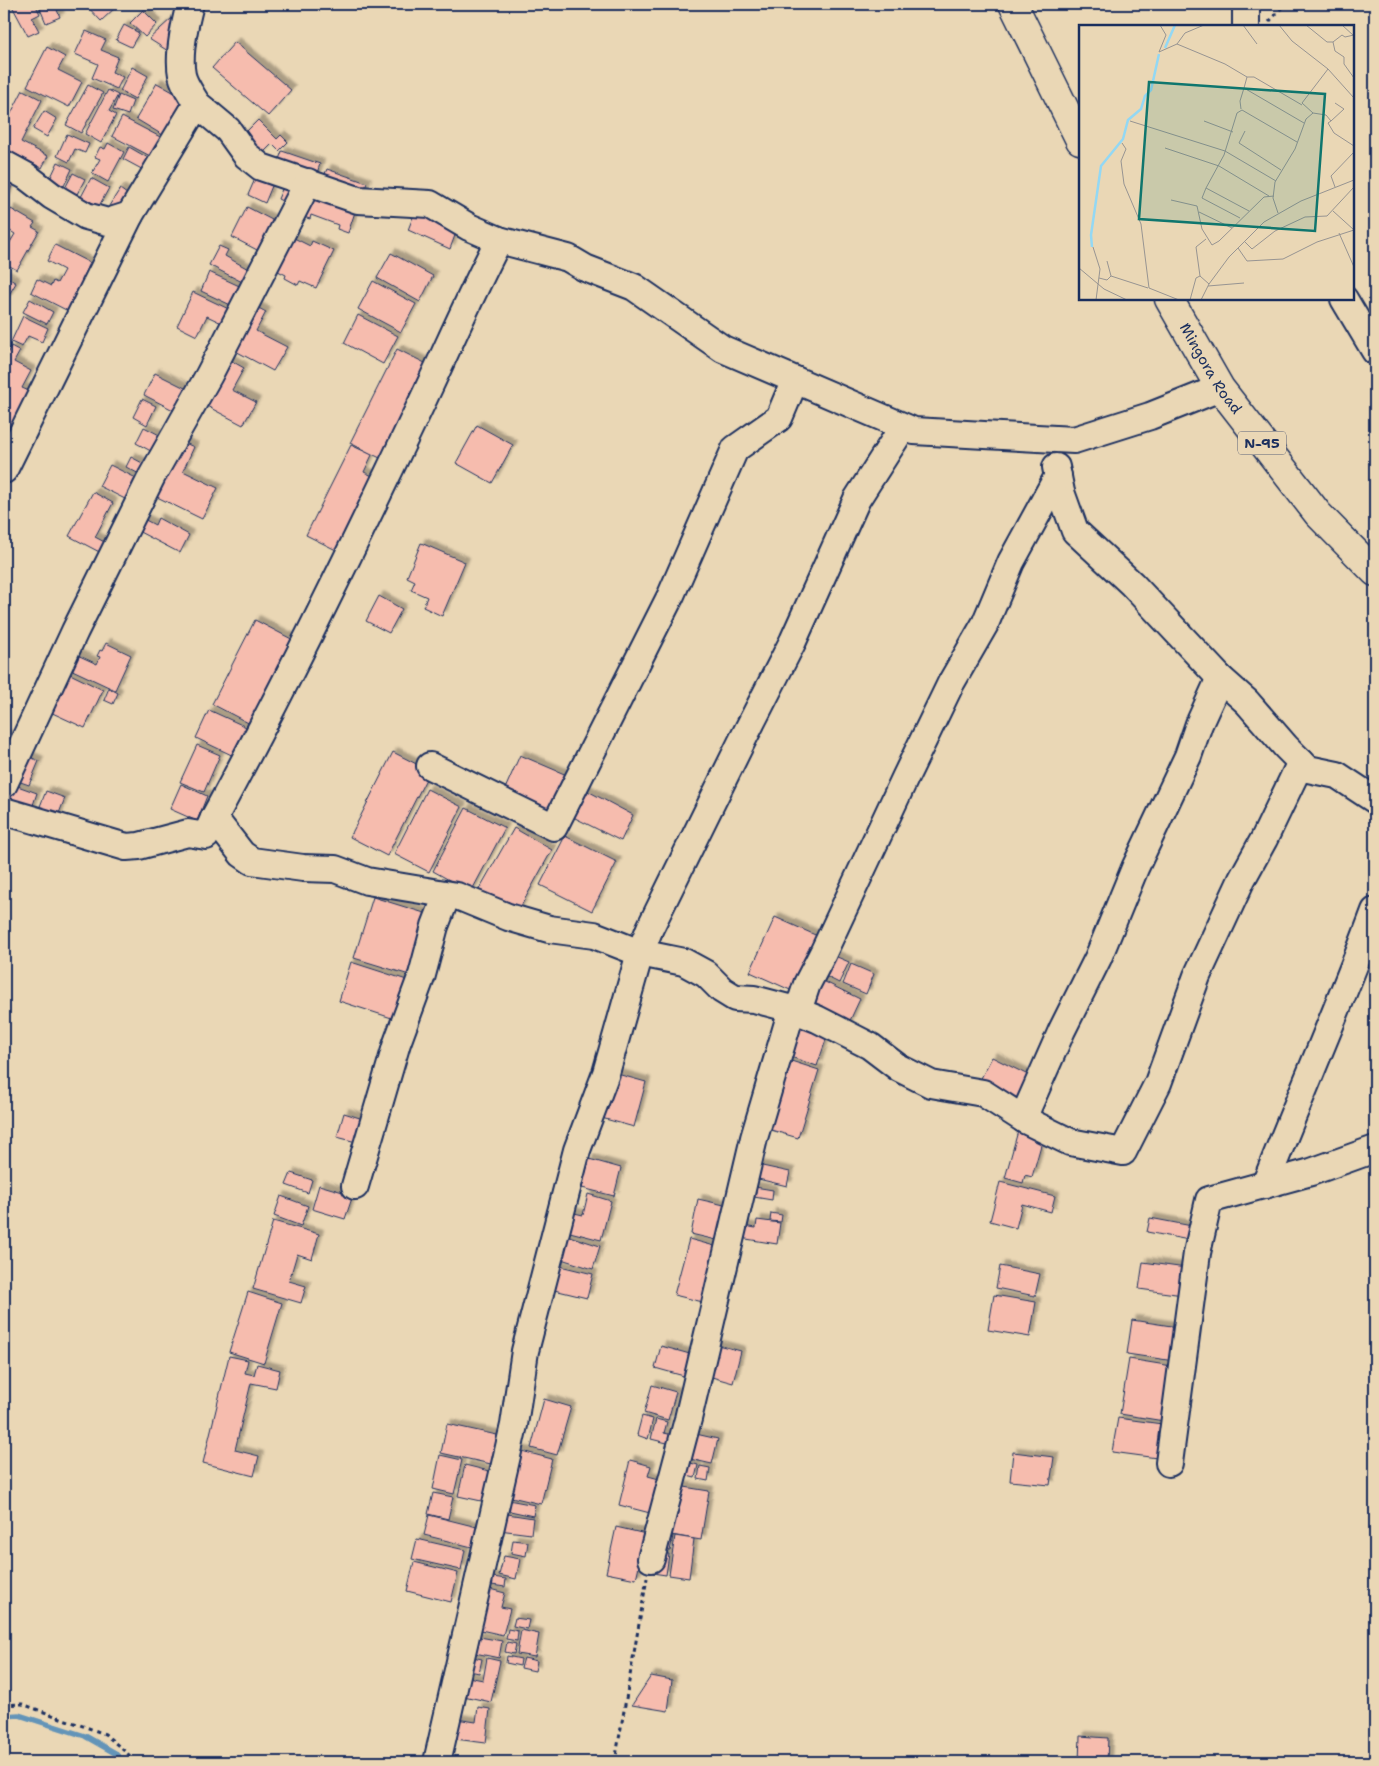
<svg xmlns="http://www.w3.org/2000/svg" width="1379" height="1766" viewBox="0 0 1379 1766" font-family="'Shantell Sans',sans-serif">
<defs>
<filter id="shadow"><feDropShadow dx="4.5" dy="-4.5" stdDeviation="1" flood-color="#0004"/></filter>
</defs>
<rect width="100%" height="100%" fill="#ead7b5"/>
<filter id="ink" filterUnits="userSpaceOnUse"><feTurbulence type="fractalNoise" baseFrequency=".02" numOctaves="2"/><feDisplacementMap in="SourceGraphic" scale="10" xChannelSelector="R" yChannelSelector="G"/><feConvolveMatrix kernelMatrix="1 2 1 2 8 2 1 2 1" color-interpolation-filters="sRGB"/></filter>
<g filter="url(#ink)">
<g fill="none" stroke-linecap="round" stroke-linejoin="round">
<polyline stroke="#6394b8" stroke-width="5.5" points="4,1716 19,1715 85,1736 115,1753 123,1762"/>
</g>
<g fill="#f6bcae" stroke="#1b2f5e" filter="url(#shadow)">
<polygon points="16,4 35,4 40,14 32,18 39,31 28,36 12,6"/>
<polygon points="38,4 62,4 64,7 57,10 60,17 46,23"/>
<polygon points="85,4 119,4 101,21"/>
<polygon points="143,10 157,24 145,37 130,23"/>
<polygon points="172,18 181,30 176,56 149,39"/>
<polygon points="124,25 139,33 131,47 116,40"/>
<polygon points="86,31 106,40 101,50 118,57 112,72 123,77 117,89 92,78 98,64 75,54"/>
<polygon points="235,42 291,90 268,116 212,68"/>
<polygon points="47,47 65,57 58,70 82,82 69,107 27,86"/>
<polygon points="132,67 148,76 135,99 120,91"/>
<polygon points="157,83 187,100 166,137 136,119"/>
<polygon points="88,85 103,93 81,133 66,125"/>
<polygon points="23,90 42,100 21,142 48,156 42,168 4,148 4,127"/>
<polygon points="108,90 118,95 109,111 116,115 101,143 85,134"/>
<polygon points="119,95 133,101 128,115 113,110"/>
<polygon points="44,111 57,119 47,137 33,129"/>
<polygon points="122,117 164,139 154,158 112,136"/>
<polygon points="258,120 277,139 281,135 288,142 279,151 272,144 258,158 239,139"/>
<polygon points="67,134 89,144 85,153 75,149 69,162 57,156"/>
<polygon points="108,143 124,152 108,182 92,173 100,159 95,157 100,147 105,149"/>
<polygon points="129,147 155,162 149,173 123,159"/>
<polygon points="282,151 320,164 314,182 276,168"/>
<polygon points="58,162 72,169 64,186 50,179"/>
<polygon points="327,169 367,183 361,197 321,183"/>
<polygon points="73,173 85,179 76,196 64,190"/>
<polygon points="4,174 15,180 5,200 4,199"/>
<polygon points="91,178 109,188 99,206 81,197"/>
<polygon points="255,179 272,186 265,203 248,195"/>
<polygon points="283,187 298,194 292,206 278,199"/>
<polygon points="120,189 131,197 118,217 107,209"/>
<polygon points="307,194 355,212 348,233 337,229 338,225 311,215 310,219 300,216"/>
<polygon points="247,207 274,221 259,251 232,237"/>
<polygon points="11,209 35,223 32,227 39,231 17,270 4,263 4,241 9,244 15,234 4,227 4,223"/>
<polygon points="416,209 458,227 450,249 408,230"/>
<polygon points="288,235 310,246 312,241 334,251 316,288 300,281 298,285 285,278 286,275 276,270"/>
<polygon points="55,245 94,265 70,312 31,292 37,279 51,286 53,281 57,283 64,270 47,261"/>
<polygon points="219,246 228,250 225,256 250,270 250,286 209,265"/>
<polygon points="391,253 433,276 420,302 377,278"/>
<polygon points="209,272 248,290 239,309 201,291"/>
<polygon points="4,275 16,283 4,303"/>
<polygon points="373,281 416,304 401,332 358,309"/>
<polygon points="193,292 237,313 230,327 207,316 197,336 177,326"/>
<polygon points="30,299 53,312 47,324 23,312"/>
<polygon points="251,304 266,312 256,331 287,347 273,371 228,347"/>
<polygon points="358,315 398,336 383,364 344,343"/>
<polygon points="23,316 48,328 42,342 28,336 22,347 11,342"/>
<polygon points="11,346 20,351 14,362 31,371 22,388 29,391 4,437 4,360"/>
<polygon points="397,349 435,368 388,462 350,443"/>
<polygon points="223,356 244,368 232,390 256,402 243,425 199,402"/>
<polygon points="155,373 189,390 177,412 144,395"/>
<polygon points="142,399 156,406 147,425 133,417"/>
<polygon points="477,425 513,445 492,483 456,463"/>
<polygon points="144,427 169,440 160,456 136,443"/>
<polygon points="178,440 194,447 183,471 218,488 202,519 151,494"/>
<polygon points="351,445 372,455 364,472 381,480 344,554 306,535"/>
<polygon points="131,457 148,466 143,476 126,467"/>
<polygon points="110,465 140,480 133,503 99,486"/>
<polygon points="93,492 113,503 95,537 112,546 107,556 69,536"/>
<polygon points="136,515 155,525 158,518 189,535 180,553 130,527"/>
<polygon points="421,543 465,562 442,616 423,607 427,597 411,590 415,581 407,577"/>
<polygon points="379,596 402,609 389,633 366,621"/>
<polygon points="255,620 301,644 258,728 212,704"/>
<polygon points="106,643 131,655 115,690 66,667 73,653 97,664 100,657 97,656 100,650 102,651"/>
<polygon points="66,672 103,690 85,728 48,711"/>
<polygon points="109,688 118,693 113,704 104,700"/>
<polygon points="209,710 255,731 242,760 196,738"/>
<polygon points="4,734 14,738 7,753 4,751"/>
<polygon points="197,745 220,755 204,792 180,782"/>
<polygon points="393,752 430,771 387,856 350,837"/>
<polygon points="23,754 39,761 29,785 12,779"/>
<polygon points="520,755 569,776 550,820 501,798"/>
<polygon points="12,784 37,793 30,814 5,805"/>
<polygon points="181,784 207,796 197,821 170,809"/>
<polygon points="582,788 633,815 621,841 569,815"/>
<polygon points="427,789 462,807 429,872 394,854"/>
<polygon points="46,791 65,798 56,821 37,814"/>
<polygon points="466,808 505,828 471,892 433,871"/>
<polygon points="514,828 552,850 516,915 477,893"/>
<polygon points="565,836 617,862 592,911 540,885"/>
<polygon points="373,897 434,916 416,977 354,958"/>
<polygon points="775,917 822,938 797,993 750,972"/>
<polygon points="830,954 849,962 839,983 821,974"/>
<polygon points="351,962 413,982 401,1021 339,1001"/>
<polygon points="851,964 874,974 866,994 843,984"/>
<polygon points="821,980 860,999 847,1027 807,1008"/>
<polygon points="795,1015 829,1031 817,1066 782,1054"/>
<polygon points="992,1057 1034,1078 1019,1109 976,1088"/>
<polygon points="782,1058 819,1070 798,1138 761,1127"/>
<polygon points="610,1072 646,1082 634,1127 598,1117"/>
<polygon points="344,1113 366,1120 360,1143 337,1137"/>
<polygon points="1018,1131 1043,1138 1032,1177 1025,1175 1023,1183 1005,1178"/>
<polygon points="589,1159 621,1168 614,1196 582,1188"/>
<polygon points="753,1164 790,1172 787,1186 750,1177"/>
<polygon points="291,1173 312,1180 308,1193 286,1185"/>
<polygon points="1000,1182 1055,1196 1051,1212 1022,1204 1016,1228 990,1221"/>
<polygon points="319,1185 353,1195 345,1219 312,1209"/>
<polygon points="749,1186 773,1190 772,1200 748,1196"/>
<polygon points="588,1194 611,1201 601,1240 566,1231 570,1212 583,1215"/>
<polygon points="281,1196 308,1206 301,1226 274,1216"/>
<polygon points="698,1199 733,1207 725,1242 691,1234"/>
<polygon points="771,1213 782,1215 781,1222 770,1221"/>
<polygon points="1150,1218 1192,1226 1189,1240 1147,1232"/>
<polygon points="757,1220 780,1223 777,1244 740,1238 742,1226 756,1228"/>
<polygon points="273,1221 319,1234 312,1259 297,1254 289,1281 306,1286 301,1303 253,1289"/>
<polygon points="566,1235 600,1246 593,1269 558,1258"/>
<polygon points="689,1239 722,1248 707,1303 674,1295"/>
<polygon points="1143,1262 1186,1268 1183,1295 1139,1289"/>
<polygon points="556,1265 593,1274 587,1298 550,1289"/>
<polygon points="1000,1266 1040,1274 1035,1296 996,1288"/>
<polygon points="248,1292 282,1303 264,1363 229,1352"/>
<polygon points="994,1295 1036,1302 1030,1337 988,1330"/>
<polygon points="1132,1320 1178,1327 1174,1361 1127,1354"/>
<polygon points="710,1343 741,1351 733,1383 701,1374"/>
<polygon points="661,1346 697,1356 691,1378 655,1368"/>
<polygon points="229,1356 248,1360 245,1373 254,1375 257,1364 280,1370 276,1388 251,1383 235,1450 259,1456 254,1476 203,1463"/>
<polygon points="1129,1359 1172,1366 1164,1421 1120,1414"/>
<polygon points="652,1385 676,1392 668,1420 644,1413"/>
<polygon points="544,1399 571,1407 557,1455 531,1448"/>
<polygon points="642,1416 653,1419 648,1439 637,1435"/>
<polygon points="1118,1418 1162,1424 1157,1458 1112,1452"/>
<polygon points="656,1419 667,1422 664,1433 673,1435 671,1444 651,1439"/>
<polygon points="447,1424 506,1437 500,1466 441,1453"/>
<polygon points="687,1432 718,1439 712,1464 681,1457"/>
<polygon points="518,1450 552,1459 541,1504 507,1496"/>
<polygon points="1013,1452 1054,1457 1050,1485 1010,1481"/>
<polygon points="440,1455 462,1460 454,1494 433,1489"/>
<polygon points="630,1460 651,1466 648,1476 663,1480 654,1514 619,1505"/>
<polygon points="680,1460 698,1465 695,1478 676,1473"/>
<polygon points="465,1465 493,1472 486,1502 458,1496"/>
<polygon points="700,1466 710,1468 708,1481 698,1479"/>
<polygon points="672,1485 709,1491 701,1540 671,1535"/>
<polygon points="433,1493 453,1497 448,1519 428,1514"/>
<polygon points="503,1499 535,1505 533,1516 501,1509"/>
<polygon points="501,1513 533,1518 531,1534 499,1530"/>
<polygon points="429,1515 477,1527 472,1547 424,1535"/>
<polygon points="616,1527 646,1534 636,1579 606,1573"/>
<polygon points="660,1534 673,1536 670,1551 658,1549"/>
<polygon points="675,1536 694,1539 689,1578 669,1575"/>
<polygon points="417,1539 465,1550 461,1570 412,1559"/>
<polygon points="513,1540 528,1542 526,1556 511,1553"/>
<polygon points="655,1552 669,1554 666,1575 652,1573"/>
<polygon points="504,1556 520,1559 516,1579 499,1575"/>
<polygon points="414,1562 458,1573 451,1602 407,1591"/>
<polygon points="486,1576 506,1579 505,1587 485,1584"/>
<polygon points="482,1587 505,1593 501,1607 510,1609 503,1635 472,1628"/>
<polygon points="515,1618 529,1620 527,1629 513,1626"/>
<polygon points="508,1629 518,1631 517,1641 506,1639"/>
<polygon points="521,1630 539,1634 535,1657 517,1654"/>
<polygon points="474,1636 502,1641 499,1658 470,1652"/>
<polygon points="507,1642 516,1644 514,1654 505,1652"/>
<polygon points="468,1656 482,1659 479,1673 465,1670"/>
<polygon points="507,1656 521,1659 520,1666 506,1663"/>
<polygon points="487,1658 500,1661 491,1702 459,1695 463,1676 483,1680"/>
<polygon points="524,1658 537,1661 535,1671 521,1668"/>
<polygon points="651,1676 672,1680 668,1711 632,1705"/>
<polygon points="478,1707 490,1709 486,1743 447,1738 450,1718 476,1722"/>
<polygon points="1080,1736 1108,1738 1107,1762 1079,1762"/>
</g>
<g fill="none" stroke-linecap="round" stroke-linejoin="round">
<defs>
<g id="minor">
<path d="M190 4C185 23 178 55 182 75 184 85 192 95 197 104"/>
<polyline points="1246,4 1246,26"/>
<polyline points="4,164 26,176 52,196 86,216 108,222 130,215 197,104 228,130 246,155 261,167 358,200 430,204 469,227 499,240 568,258 585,268 634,287 723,349 914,431 1074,440 1150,416 1220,388"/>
<path d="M499 240C467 301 441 364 411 425 348 558 284 689 214 818L242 854 252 861 303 868 335 869 367 881 457 896 508 917 549 929 594 935 640 953 684 962 706 974 722 990 735 998 754 999 792 1009 817 1019 870 1046 899 1068 931 1084 983 1093 1025 1120"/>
<polyline points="1344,299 1375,351"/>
<polyline points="1056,467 1061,492 1075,531 1132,584 1220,678 1247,702 1286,747 1308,769 1337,775 1375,800"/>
<polyline points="4,470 130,215"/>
<polyline points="1220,678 1199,724 1188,756 1135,868 1098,958 1062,1030 1028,1107 1025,1120 1070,1142 1123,1152 1158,1083 1197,976 1242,879 1264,839 1301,762"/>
<polyline points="430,766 554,827 671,595 735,449 779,418 795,380"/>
<polyline points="4,784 75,631 152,476 209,375 308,182"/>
<polyline points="4,811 126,847 139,846 188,833 206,836 214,818"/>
<path d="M1265 1185C1301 1093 1341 1003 1375 911"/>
<polyline points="355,1186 397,1043 422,975 435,926 447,895"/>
<polyline points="1169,1463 1197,1253 1209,1200 1311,1172 1375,1149"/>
<polyline points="651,1559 688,1419 754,1138 792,1009 801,1002 807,984 823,953 905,778 951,683 985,624 1011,562 1058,476"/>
<polyline points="437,1762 514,1425 525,1351 577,1150 606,1073 640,953 650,928 741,743 793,641 857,499 903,427"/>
</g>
<g id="highway">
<polyline points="1013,4 1080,140"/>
<path id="s1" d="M1169 299 1220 388 1318 514 1375 572"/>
</g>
</defs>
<use href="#minor" stroke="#1b2f5e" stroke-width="30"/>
<use href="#highway" stroke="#1b2f5e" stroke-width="31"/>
<g stroke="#1b2f5e" stroke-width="3" stroke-dasharray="4 4" stroke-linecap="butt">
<polyline points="1269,22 1285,4"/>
<polyline points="4,1705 22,1704 105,1734 137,1762"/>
<polyline points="615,1762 647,1578"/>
</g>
<use href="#minor" stroke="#ead7b5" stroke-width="26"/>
<use href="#highway" stroke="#ead7b5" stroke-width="28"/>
</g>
</g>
<g text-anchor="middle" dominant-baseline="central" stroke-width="5" stroke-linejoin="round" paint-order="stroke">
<rect fill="#ead7b5" stroke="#596178" stroke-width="1" x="1238" y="431.5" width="48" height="23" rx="4"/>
<g font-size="14" font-weight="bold" fill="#1b2f5e">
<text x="1262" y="443">N-95</text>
</g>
<g font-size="15" fill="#1b2f5e" stroke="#ead7b5">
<text stroke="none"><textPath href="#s1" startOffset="81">Mingora Road</textPath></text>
</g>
</g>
<g transform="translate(1079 25)">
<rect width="275" height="275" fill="#ead7b5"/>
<path fill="none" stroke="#93d8f4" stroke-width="2.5" d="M86 23 96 0M13 222 12 210 22 141 44 114 49 95 62 84 66 71 72 65 80 29"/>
<path fill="none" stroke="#979492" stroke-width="1" d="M81 0 87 10 80 27 98 19 146 39 168 52 165 63 225 98M164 0 178 19M200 0 213 16 249 44 275 73M227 0 248 17H254L263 10 266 12 275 10M263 0 275 11M254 17 256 26 265 32V39L275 53M98 19 106 8 125 0M168 52H175L223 80M162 84 161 76 165 63M234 88 247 90 252 96 249 98 255 108 275 121M51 96 146 126 197 156M125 96 154 107M252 96 265 84 256 78M166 106 160 118 202 145M43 118 47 124 42 136 45 159 62 199 70 263 100 275M86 123 140 141 190 171M256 162 252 151 275 127M127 163 145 130 158 88 163 85 218 117M92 175 118 181 123 204 133 220 140 216 185 172 195 171M254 186 275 205M120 187 153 203M199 188 194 173 196 157 216 124 227 94 234 88 223 78 249 44M161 193 123 173 127 163 170 186M260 208 275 242M166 217 173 224 196 206 226 192 248 191 275 162M14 222 21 244 17 275M159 223 168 236 204 234 238 217 275 205M28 236 32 251M0 243 25 264 48 275M121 251 117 222 127 214M20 253 28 255 32 251 69 263M129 261 165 258M111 275 117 253 121 251 130 259M122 275 130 259 150 232 185 197 222 176 275 155"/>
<path fill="#0f766e" fill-opacity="0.15" stroke="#0f766e" stroke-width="2.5" d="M70 57 246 69 236 206 60 194Z"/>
<rect width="275" height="275" fill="none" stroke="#1b2f5e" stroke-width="2.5"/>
</g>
<rect width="1379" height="1766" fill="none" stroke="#ead7b5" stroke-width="20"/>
<rect x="10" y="10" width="1359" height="1746" fill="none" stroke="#1b2f5e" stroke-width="2" filter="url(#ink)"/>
</svg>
